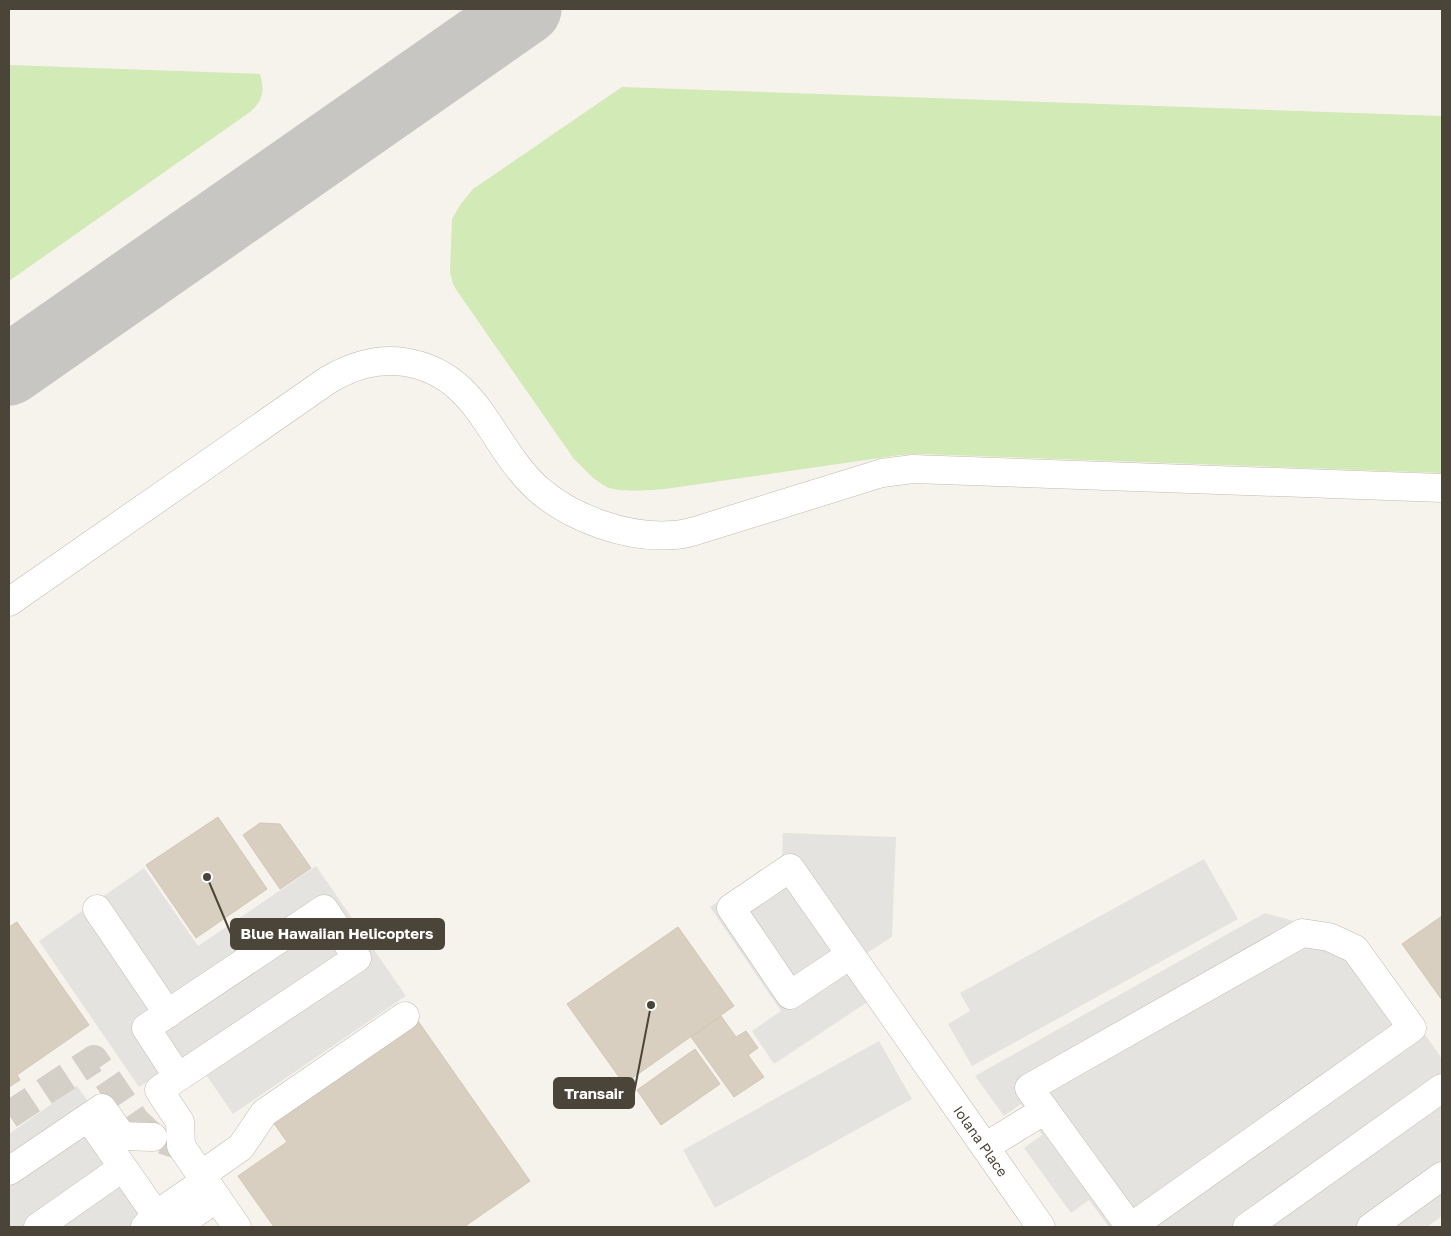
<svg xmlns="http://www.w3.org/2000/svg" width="1451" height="1236" viewBox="0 0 1451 1236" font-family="'Golos Text',sans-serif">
<rect width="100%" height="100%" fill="#f6f3ec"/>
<g fill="#d2eab5">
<path d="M9 65 260 74C265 91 263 100 250 112L9 281Z"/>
<path d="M622 87 1442 116V473L920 454 900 455 665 489C649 490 621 493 607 487 594 481 584 468 574 459L457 291 453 284 450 272 452 219 460 205 473 189Z"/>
</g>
<g fill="#e5e3e0">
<polygon points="783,833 896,837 892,937 867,953 890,987 774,1064 752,1031 781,1011 710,907 782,858"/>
<polygon points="1204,859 1238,919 972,1066 948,1024 970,1011 960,993"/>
<polygon points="316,866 406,996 233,1114 191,1053 139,1087 39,941 144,868 198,946"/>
<polygon points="1265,913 1359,939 1442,1059 1442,1216 1427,1227 1109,1227 1089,1200 1071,1213 1024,1148 1042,1135 1021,1104 1004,1116 975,1076"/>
<polygon points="879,1041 912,1099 715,1208 683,1150"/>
<polygon points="77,1086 172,1221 164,1227 9,1227 9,1134"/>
</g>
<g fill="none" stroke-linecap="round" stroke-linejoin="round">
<polyline stroke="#c8c6c3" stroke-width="71" points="9,370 526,9"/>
</g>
<g fill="#d8cfc1" stroke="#d3c7b4">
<polygon points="218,817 267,889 196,938 146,865"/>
<polygon points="260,823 280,824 311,868 280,889 243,835"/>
<polygon points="1442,916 1442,1000 1402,944"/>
<polygon points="17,922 89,1025 17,1075 20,1080 9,1087 9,927"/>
<polygon points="678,927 734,1006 624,1084 567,1004"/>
<polygon points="721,1016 736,1037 746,1031 758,1048 748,1055 764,1077 734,1097 691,1037"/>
<polygon points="418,1021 530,1181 464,1227 274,1227 238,1176 287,1142 273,1122"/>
<polygon points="695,1049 720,1084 661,1125 637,1090"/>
</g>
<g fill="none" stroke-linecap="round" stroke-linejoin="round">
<polyline stroke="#d4d0c8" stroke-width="28" stroke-dasharray="28 14" stroke-linecap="butt" points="9,1115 94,1059 136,1121 153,1137 181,1146"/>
<defs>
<g id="minor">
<path d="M9 602 328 380C352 366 376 358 404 362 479 373 489 444 537 488 570 518 628 539 673 535 680 535 688 533 695 531L882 473 913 469 1442 488"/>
<polyline points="97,909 168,1014"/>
<polyline points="850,955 790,995 731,908 790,868 1041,1227"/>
<polyline points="178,1077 146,1028 324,909 357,958 159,1090 180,1122 181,1146 237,1227"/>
<polyline points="90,1120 156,1215"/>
<polyline points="985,1147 1045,1110"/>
<polyline points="9,1171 102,1108 122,1136 153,1137"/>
<polyline points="201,1175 241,1147 264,1113 405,1016"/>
<polyline points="38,1227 122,1168"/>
<polyline points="145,1227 156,1215 205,1181"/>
<polyline points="175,1227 217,1198"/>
<polyline points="1130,1227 1029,1088 1302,933 1329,937 1355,949 1412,1028 1131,1227"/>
<polyline points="1247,1227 1442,1088"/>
<polyline points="1371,1227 1442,1176"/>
</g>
</defs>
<use href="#minor" stroke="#c2bbae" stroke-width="29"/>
<use href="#minor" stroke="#fff" stroke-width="28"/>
</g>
<g text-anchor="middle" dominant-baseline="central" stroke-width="4" stroke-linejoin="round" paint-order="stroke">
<g font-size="14" fill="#4b4439" stroke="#fff">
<text transform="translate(981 1141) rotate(55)">Iolana Place</text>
</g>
</g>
<path fill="none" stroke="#4b4439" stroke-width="2" d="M207 877L231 934M651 1005L634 1093"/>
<g fill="#4b4439" stroke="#fff" stroke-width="2">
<circle cx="207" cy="877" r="5"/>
<circle cx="651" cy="1005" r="5"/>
</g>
<g fill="#4b4439" stroke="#4b4439" stroke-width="2">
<rect x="231" y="919" width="213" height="30" rx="5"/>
<rect x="554" y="1078" width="80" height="30" rx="5"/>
</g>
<g font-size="15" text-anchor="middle" font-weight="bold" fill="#fff">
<text x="337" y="939">Blue Hawaiian Helicopters</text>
<text x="594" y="1099">Transair</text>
</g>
<rect width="1451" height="1236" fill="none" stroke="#4b4439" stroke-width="20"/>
</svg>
